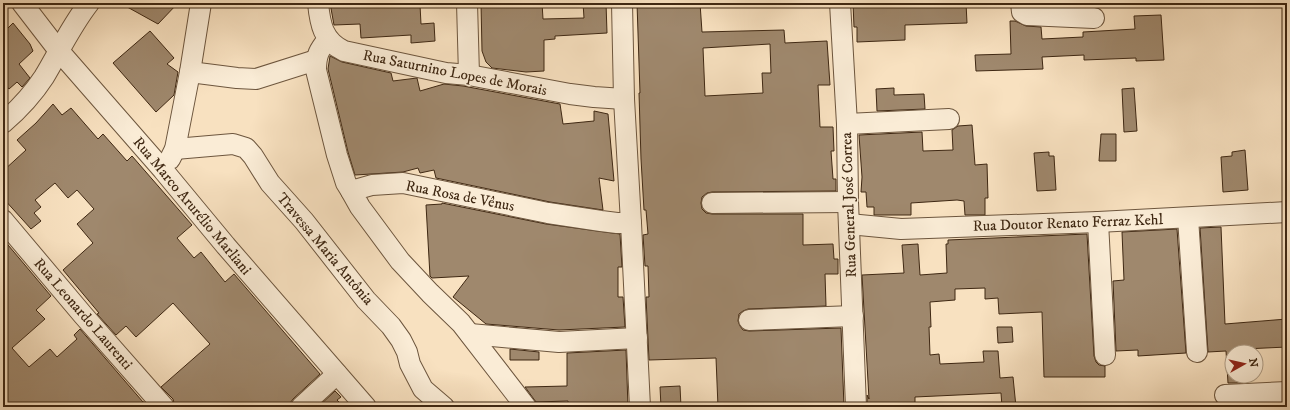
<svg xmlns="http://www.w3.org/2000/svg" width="1290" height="410" viewBox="0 0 1290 410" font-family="'IM FELL DW Pica',serif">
<rect width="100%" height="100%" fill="#f8e1c0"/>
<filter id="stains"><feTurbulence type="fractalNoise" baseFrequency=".005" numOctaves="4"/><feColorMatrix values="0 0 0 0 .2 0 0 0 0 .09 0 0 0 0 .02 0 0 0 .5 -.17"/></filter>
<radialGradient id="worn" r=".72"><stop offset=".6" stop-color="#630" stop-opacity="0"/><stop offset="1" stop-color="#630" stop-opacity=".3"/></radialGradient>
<g fill="#9f886d" stroke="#3f2813" fill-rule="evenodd">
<polygon points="120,3 178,3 158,24"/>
<polygon points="330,3 349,3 349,7 420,5 421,24 434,23 435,41 411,43 411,35 361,38 360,24 334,25"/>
<polygon points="481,3 542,3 543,19 584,18 583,3 606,3 607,33 555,36 555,39 544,40 544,71 526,72 492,68 486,62 482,51"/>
<path d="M637 3H700L702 32 784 30 785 43 827 41 830 85H818L820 127H833L834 151H831L833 179H836V191L712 192 707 193 702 197 701 203 702 209 706 213 712 214H803V245L833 244 834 259H838V274H825L826 306 748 309 743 311 739 314 738 321 740 326 743 330 749 331 841 328 844 407H718L716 358 649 360 646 297H649L648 266H645L643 235 648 234 646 210H644L641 159 639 93H640ZM770 44 771 73H762L763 93 705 96 703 48Z"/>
<polygon points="853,3 966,3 967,23 905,25 905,40 857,42 857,27 854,27"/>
<polygon points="1161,15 1164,60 1136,61 1136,58 1084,60 1084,55 1042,57 1043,69 976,71 975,55 1011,54 1010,21 1015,21 1026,26 1041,27 1042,39 1083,37 1083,32 1135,29 1134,16"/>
<polygon points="13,23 30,44 33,51 19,64 30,78 22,87 17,82 9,89 3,82 3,33"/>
<polygon points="150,31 174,58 167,64 178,72 174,95 156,112 113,63"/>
<polygon points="330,56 342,62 391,73 393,81 417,78 420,91 444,84 463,86 560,104 563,124 594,121 594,111 608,114 614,181 599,178 603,210 550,202 436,178 434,170 420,173 418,168 403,172 355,175 348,152 328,69"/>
<polygon points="894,88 894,95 924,94 925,109 877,111 876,89"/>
<polygon points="1134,88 1137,131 1124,132 1122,89"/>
<polygon points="53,104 62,115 71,108 98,139 103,134 127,161 132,156 192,225 177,238 194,258 201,252 225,282 234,274 320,374 293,399 290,403 290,407 175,407 173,399 161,387 210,344 173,303 136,337 126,326 116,335 97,314 99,313 63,270 93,243 77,224 94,209 77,190 68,198 55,183 35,200 41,207 34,213 41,221 31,229 3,198 3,171 26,150 17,140 36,123"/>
<polygon points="972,125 975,165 987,164 988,198 985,198 985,215 965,215 964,201 957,200 911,203 911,215 874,215 874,207 867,207 866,192 861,192 862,177 859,135 922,132 923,151 953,150 952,130 958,126"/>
<polygon points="1101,134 1116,134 1116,161 1099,161"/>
<polygon points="1245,150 1248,190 1223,192 1221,157 1232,156 1232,152"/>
<polygon points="1049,152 1049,156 1054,156 1056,190 1037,191 1034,153"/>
<polygon points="442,203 546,224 620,234 622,267 618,267 618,297 623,297 625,327 559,330 486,324 453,297 469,276 432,278 430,276 426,205 442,204"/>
<polygon points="1221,227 1225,324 1287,319 1287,347 1244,349 1244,352 1232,352 1232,376 1243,376 1243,383 1228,383 1226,351 1208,352 1200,228"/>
<polygon points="1177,229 1186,353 1138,356 1138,350 1116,351 1113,281 1124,280 1122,232"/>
<polygon points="1087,234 1094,356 1096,362 1099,365 1105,366 1105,377 1044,377 1042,312 999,314 998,298 985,299 985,288 955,289 955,300 930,302 931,327 929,327 930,355 939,354 940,364 984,362 983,351 998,351 1000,378 1013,377 1016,407 1002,407 1001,393 915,397 915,407 867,407 867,395 869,399 862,275 904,273 902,245 918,244 920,275 947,273 946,244 948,244 948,240"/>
<polygon points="3,239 51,296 36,310 45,319 12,348 29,367 50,349 57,357 77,339 74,335 80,329 143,402 144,402 149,407 3,407"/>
<polygon points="997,327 1012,327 1013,342 998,343"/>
<polygon points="510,349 539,352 539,360 510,360"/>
<polygon points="626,350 628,407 568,407 568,401 536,402 525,387 567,386 567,353"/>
<polygon points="680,386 681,407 661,407 660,387"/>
<polygon points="335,391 341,397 337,400 344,407 318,407"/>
</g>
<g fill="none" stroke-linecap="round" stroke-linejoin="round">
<defs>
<g id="minor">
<polyline points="22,3 59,51 163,170 226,246 366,407"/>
<path d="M318 3C320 24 323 41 344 51L446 73 469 75 570 94 594 97 624 99"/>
<polyline points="467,3 469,75"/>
<polyline points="840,3 847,124 848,202 856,407"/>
<polyline points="1021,3 1022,12 1027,15 1094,18"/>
<path d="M328 39C319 50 316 55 316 70L337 155 346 183 351 191"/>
<polyline points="190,72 237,78 256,79 316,60"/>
<path d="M3 123C18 110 33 94 44 77 59 52 71 26 89 3"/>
<polyline points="847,124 949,119"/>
<polyline points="175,149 233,144 246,148 253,156 270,183 304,221 366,300 391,326 401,340 407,352 410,364 423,389 444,407"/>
<polyline points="170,159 175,149 190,72 201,3"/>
<polyline points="712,203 848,202"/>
<polyline points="1188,218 1197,352"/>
<polyline points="3,220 83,315 164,407"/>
<polyline points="1098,222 1105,355"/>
<polyline points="631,223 640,407"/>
<polyline points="849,224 901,229 1098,222 1287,212"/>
<polyline points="749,320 853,316"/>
<polyline points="470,334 559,342 637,338"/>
<polyline points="1225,395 1287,392"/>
<polyline points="301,407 337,374"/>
<polyline points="526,407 461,323 430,293 400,261 360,207 351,191 372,185 403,183 548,213 601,221 617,223 631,223 624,99 622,3"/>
</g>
</defs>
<use href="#minor" stroke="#6d563e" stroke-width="22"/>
<use href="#minor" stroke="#faecd6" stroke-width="20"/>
</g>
<g text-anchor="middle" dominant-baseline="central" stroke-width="3" stroke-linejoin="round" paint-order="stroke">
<g font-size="15" fill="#3f2813" stroke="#faecd6">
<text transform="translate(455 73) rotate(11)">Rua Saturnino Lopes de Morais</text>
<text transform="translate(460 196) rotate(11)">Rua Rosa de Vênus</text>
<text transform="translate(849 205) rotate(-92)">Rua General José Correa</text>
<text transform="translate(192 206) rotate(50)">Rua Marco Arurélio Marliani</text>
<text transform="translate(1068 223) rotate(-2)">Rua Doutor Renato Ferraz Kehl</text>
<text transform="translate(325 249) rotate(50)">Travessa Maria Antônia</text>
<text transform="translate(83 314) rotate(49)">Rua Leonardo Laurenti</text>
</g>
</g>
<rect width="1290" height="410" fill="none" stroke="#f8e1c0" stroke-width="16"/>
<rect x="4" y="4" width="1282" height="402" fill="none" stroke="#3f2813" stroke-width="2"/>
<rect x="8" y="8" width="1274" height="394" fill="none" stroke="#3f2813"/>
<g transform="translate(1244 364) rotate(82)"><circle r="19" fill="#faecd6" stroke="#af9e88"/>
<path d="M0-3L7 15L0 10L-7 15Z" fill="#8f2418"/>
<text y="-6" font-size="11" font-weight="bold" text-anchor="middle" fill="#3f2813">N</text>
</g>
<rect width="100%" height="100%" filter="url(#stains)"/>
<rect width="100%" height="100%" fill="url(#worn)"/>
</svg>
